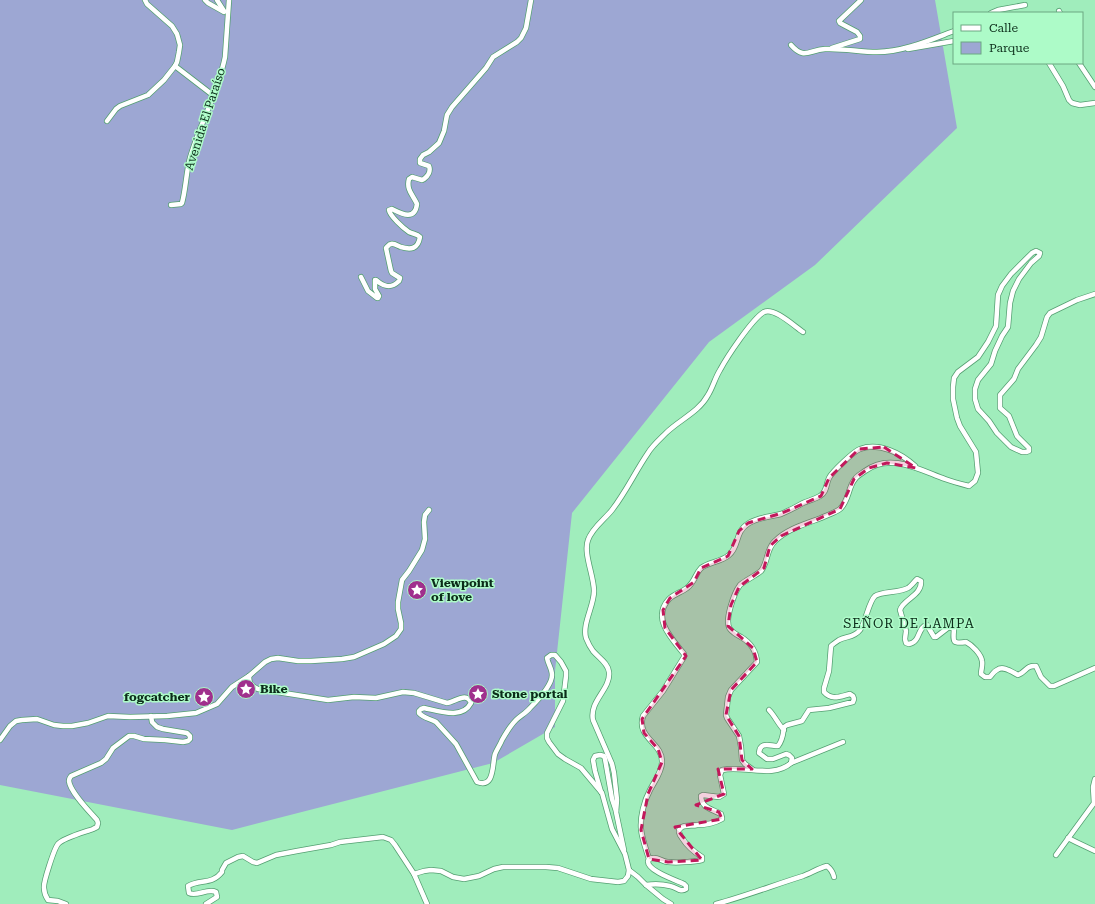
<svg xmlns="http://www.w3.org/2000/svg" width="1095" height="904" viewBox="0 0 1095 904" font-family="'Roboto Serif',serif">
<rect width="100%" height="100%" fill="#a0edbc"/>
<polygon fill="#9da7d3" points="0,0 935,0 957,128 815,265 709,342 572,513 555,671 555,727 493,763 232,830 0,785"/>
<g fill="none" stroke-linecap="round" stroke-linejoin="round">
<defs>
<g id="minor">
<polyline points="205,0 208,3 224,12"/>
<polyline points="217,0 224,11"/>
<polyline points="1059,11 1060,13"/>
<polyline points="991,13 998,10 1025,5"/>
<path d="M791 45C804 60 809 50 825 49 842 48 860 52 877 52 903 52 930 40 954 31"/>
<polyline points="832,48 860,39 860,36 857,32 840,23 839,21 861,0"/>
<polyline points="908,49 954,41"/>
<polyline points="1049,63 1063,86 1069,100 1072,103 1080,105 1095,103"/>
<polyline points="1079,63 1095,87"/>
<polyline points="175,66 214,96"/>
<polyline points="107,121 116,109 120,106 148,95 164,80 175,66 177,62 179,52 180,45 177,34 172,26 147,4 145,0"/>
<path d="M171 205 181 204 182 203C186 188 186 173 190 158 200 124 218 92 225 57L229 0"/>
<path d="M361 277 368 291 377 298H378L379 296 375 289V280H376C384 287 391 289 399 281L400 278 392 273 391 271 386 248C388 246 389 244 391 244 394 243 398 246 401 247 411 250 418 249 420 237 417 234 413 234 409 232 403 228 390 216 389 210L392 209C402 214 415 221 417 204 413 195 406 190 409 179L412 177 422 180 424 179C428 176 431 171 429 166L420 163V159L423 155 429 152 439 143 444 131 447 115 452 107 486 68 493 57 517 42 521 38 526 28 531 0"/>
<path d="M249 676C249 684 251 686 258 689L328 700 354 697 376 698 403 692 414 693 447 703C455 702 467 691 471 703 462 720 439 711 424 708L421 709 419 711V713C423 718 431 719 436 722L456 744 477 782C495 789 492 764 495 754 497 749 500 745 502 740 506 733 510 726 516 720 520 716 526 713 530 708 537 701 552 685 552 675 552 669 548 664 547 658L551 655H555L561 662 566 671V676L563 701 547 733V738L549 742 558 754 565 759 581 768 602 793 612 829 625 854 629 870 638 877 646 885 663 899 671 904"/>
<path d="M769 710C775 716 778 724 784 730"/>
<polyline points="0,740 10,726 16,721 22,720 37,719 54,725 63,726 72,726 88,723 108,716 130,717 167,716 196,713 217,704 232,687 249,676 265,662 271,659 278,658 298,661 311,661 342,659 354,657 384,644 396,636 401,629 401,623 398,609 398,602 402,580 409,571 422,550 425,539 424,522 425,515 429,510"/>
<polyline points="791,763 843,742"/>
<path d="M752 769 745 764 742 760 741 747 739 736 727 718 726 715 728 697 731 690 757 662C756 650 751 643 741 637 737 635 733 633 730 629 724 621 734 593 740 585 746 580 755 576 761 571 768 563 766 549 775 541 787 529 805 524 821 518 827 515 835 513 840 509 849 501 848 487 855 479 857 476 861 474 865 471 890 452 920 470 945 479 953 482 961 484 969 486L975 481 978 473 976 452 960 426 957 418 953 399V387L954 378 958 372 978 357 988 342 996 326 998 295 1002 286 1011 274 1032 253 1036 251 1040 253 1039 256 1031 263 1019 279 1013 291 1010 303 1008 327 1002 336 995 351 991 364 978 380 975 389V399L978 409 989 421 997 433 1011 447 1022 452H1026L1029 451V448L1017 436 1009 416 1000 408V395L1014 379 1018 369 1036 345 1041 337 1047 317 1050 313 1077 300 1095 294"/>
<polyline points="601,792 595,771 593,760 595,756 600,755 604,756 605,759 612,799 616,811"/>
<polyline points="1068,838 1076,842 1095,851"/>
<path d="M624 850 616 812 617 800 614 773 612 764 593 720C589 701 611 689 609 672 608 663 599 658 593 651 590 647 588 643 586 638 582 624 594 606 594 591 594 576 583 553 588 540 592 528 605 519 612 510 626 492 635 472 648 453 652 446 660 439 666 433 679 420 699 412 708 395 713 387 715 378 720 370 727 357 752 319 764 312 774 307 794 326 803 332"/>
<polyline points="1056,855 1094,803 1093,787 1095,779"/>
<path d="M649 859C646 849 642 839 641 829 640 817 644 801 650 790 654 782 662 772 662 762 663 743 636 738 643 716L663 691 684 657V654C672 639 651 618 669 599 674 594 682 592 687 588 695 582 695 574 701 568 709 562 721 562 729 555 740 546 734 532 749 523 759 517 770 517 781 514 788 511 796 507 803 503 808 501 815 499 820 496 827 492 826 484 829 478 832 472 854 451 860 449 879 442 901 453 915 466"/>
<polyline points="414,874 424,871 431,870 441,871 453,877 464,879 479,876 494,869 503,867 546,867 558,868 591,879 618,882 624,881 628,876 629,870"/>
<path d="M646 885C654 884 662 884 670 886 677 887 680 893 686 889V886L684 884C678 881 647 871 648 861 649 859 651 858 653 858 658 857 663 862 668 862 676 863 694 862 702 860V857C694 852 687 846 682 838 679 834 677 830 682 827 686 825 693 826 697 825 705 825 715 823 722 819V818L721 814C712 809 701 808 701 796L703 795 719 797 724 794 720 775 722 770C743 765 773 779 791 763L792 758 789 755 786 754 773 759H767L759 753C760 741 770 746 778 746 783 740 783 734 784 727L787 725 802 721 809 710 829 708 853 702 854 699 853 696 850 694C841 696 832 701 824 692V688L829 671 831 646C833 644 836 642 839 640 846 636 854 638 860 630 866 621 869 601 875 596 882 591 899 593 908 588 911 586 914 582 917 579L921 581C922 596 903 599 900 610L906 631 905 639 906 643 909 644C921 642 917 627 927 625L934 637H936L949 627 952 628 954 629C953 642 952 644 966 642 972 645 981 654 982 661 983 665 981 670 981 674L985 677H990C992 675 994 671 997 670 1003 665 1012 672 1018 675 1026 672 1026 665 1036 666L1041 677 1050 686H1054L1095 668"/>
<path d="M66 904 58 901 48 900C46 897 44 892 44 888 43 883 54 849 58 844 63 838 85 832 93 829L97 827 98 823 97 820C90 812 70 792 69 781 69 778 70 778 71 776L101 763 106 759 113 748 129 736H134L144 739 165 740 183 742 188 741 190 739V736L187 733 163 729 157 727 152 722 151 716"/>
<path d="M206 904 217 897 216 892C207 888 197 897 189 893L188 886C200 879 212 885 222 872V870L226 863 238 857 243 856 253 862 257 863 276 855 297 851 331 845 340 842 383 837 391 840 395 845 414 874 427 904"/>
<path d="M716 904C746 896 774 885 803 876 811 873 819 868 827 866 831 869 833 873 834 877"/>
</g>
</defs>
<use href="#minor" stroke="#549f71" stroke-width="6"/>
<use href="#minor" stroke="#fff" stroke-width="4.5"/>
</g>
<path fill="#c2185b" fill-opacity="0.2" stroke="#c2185b" stroke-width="3" stroke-dasharray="8 5" stroke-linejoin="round" d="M884 447 916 468 887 463 869 468 854 479 840 509 781 536 770 546 764 568 739 587 731 605 728 626 753 648 757 662 731 690 726 715 739 736 742 760 752 769H718L724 794 696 805 719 812 722 819 675 827 702 860 668 862 649 859 641 830 648 794 662 762 658 749 644 733 642 719 686 656 665 628 663 610 670 598 694 582 701 568 728 556 739 531 748 523 782 513 821 496 829 478 859 449Z"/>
<defs>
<symbol id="sight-disc" viewBox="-11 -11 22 22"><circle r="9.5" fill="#a0308d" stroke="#adfbc8"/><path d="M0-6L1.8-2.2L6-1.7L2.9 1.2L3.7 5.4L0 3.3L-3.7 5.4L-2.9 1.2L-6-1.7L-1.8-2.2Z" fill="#fff"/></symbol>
</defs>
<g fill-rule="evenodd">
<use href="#sight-disc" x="406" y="579" width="22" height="22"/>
<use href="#sight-disc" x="235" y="678" width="22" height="22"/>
<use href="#sight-disc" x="467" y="683" width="22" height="22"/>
<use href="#sight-disc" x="193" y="686" width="22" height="22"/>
</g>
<g text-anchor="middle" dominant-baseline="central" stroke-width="3" stroke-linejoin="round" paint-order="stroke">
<g font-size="12" fill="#0b2c19" stroke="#adfbc8">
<text transform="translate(205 119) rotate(-72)">Avenida El Paraíso</text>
</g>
<g font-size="12" font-weight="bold" fill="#0b2c19" stroke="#adfbc8" text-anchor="start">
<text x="431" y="583">Viewpoint<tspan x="431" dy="14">of love</tspan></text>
<text x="260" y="689">Bike</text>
<text x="492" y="694">Stone portal</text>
<text x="190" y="697" text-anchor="end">fogcatcher</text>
</g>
<g font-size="13" letter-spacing="1" fill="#0b2c19" stroke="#adfbc8">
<text x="909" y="623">SEÑOR DE LAMPA</text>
</g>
</g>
<rect x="953" y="12" width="130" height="52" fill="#adfbc8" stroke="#6ca882"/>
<rect x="961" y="25" width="20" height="6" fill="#ffffff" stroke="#6ca882"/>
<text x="989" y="32" font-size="12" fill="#0b2c19">Calle</text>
<rect x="961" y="42" width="20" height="12" fill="#9da7d3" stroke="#6ca882"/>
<text x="989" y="52" font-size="12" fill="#0b2c19">Parque</text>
</svg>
